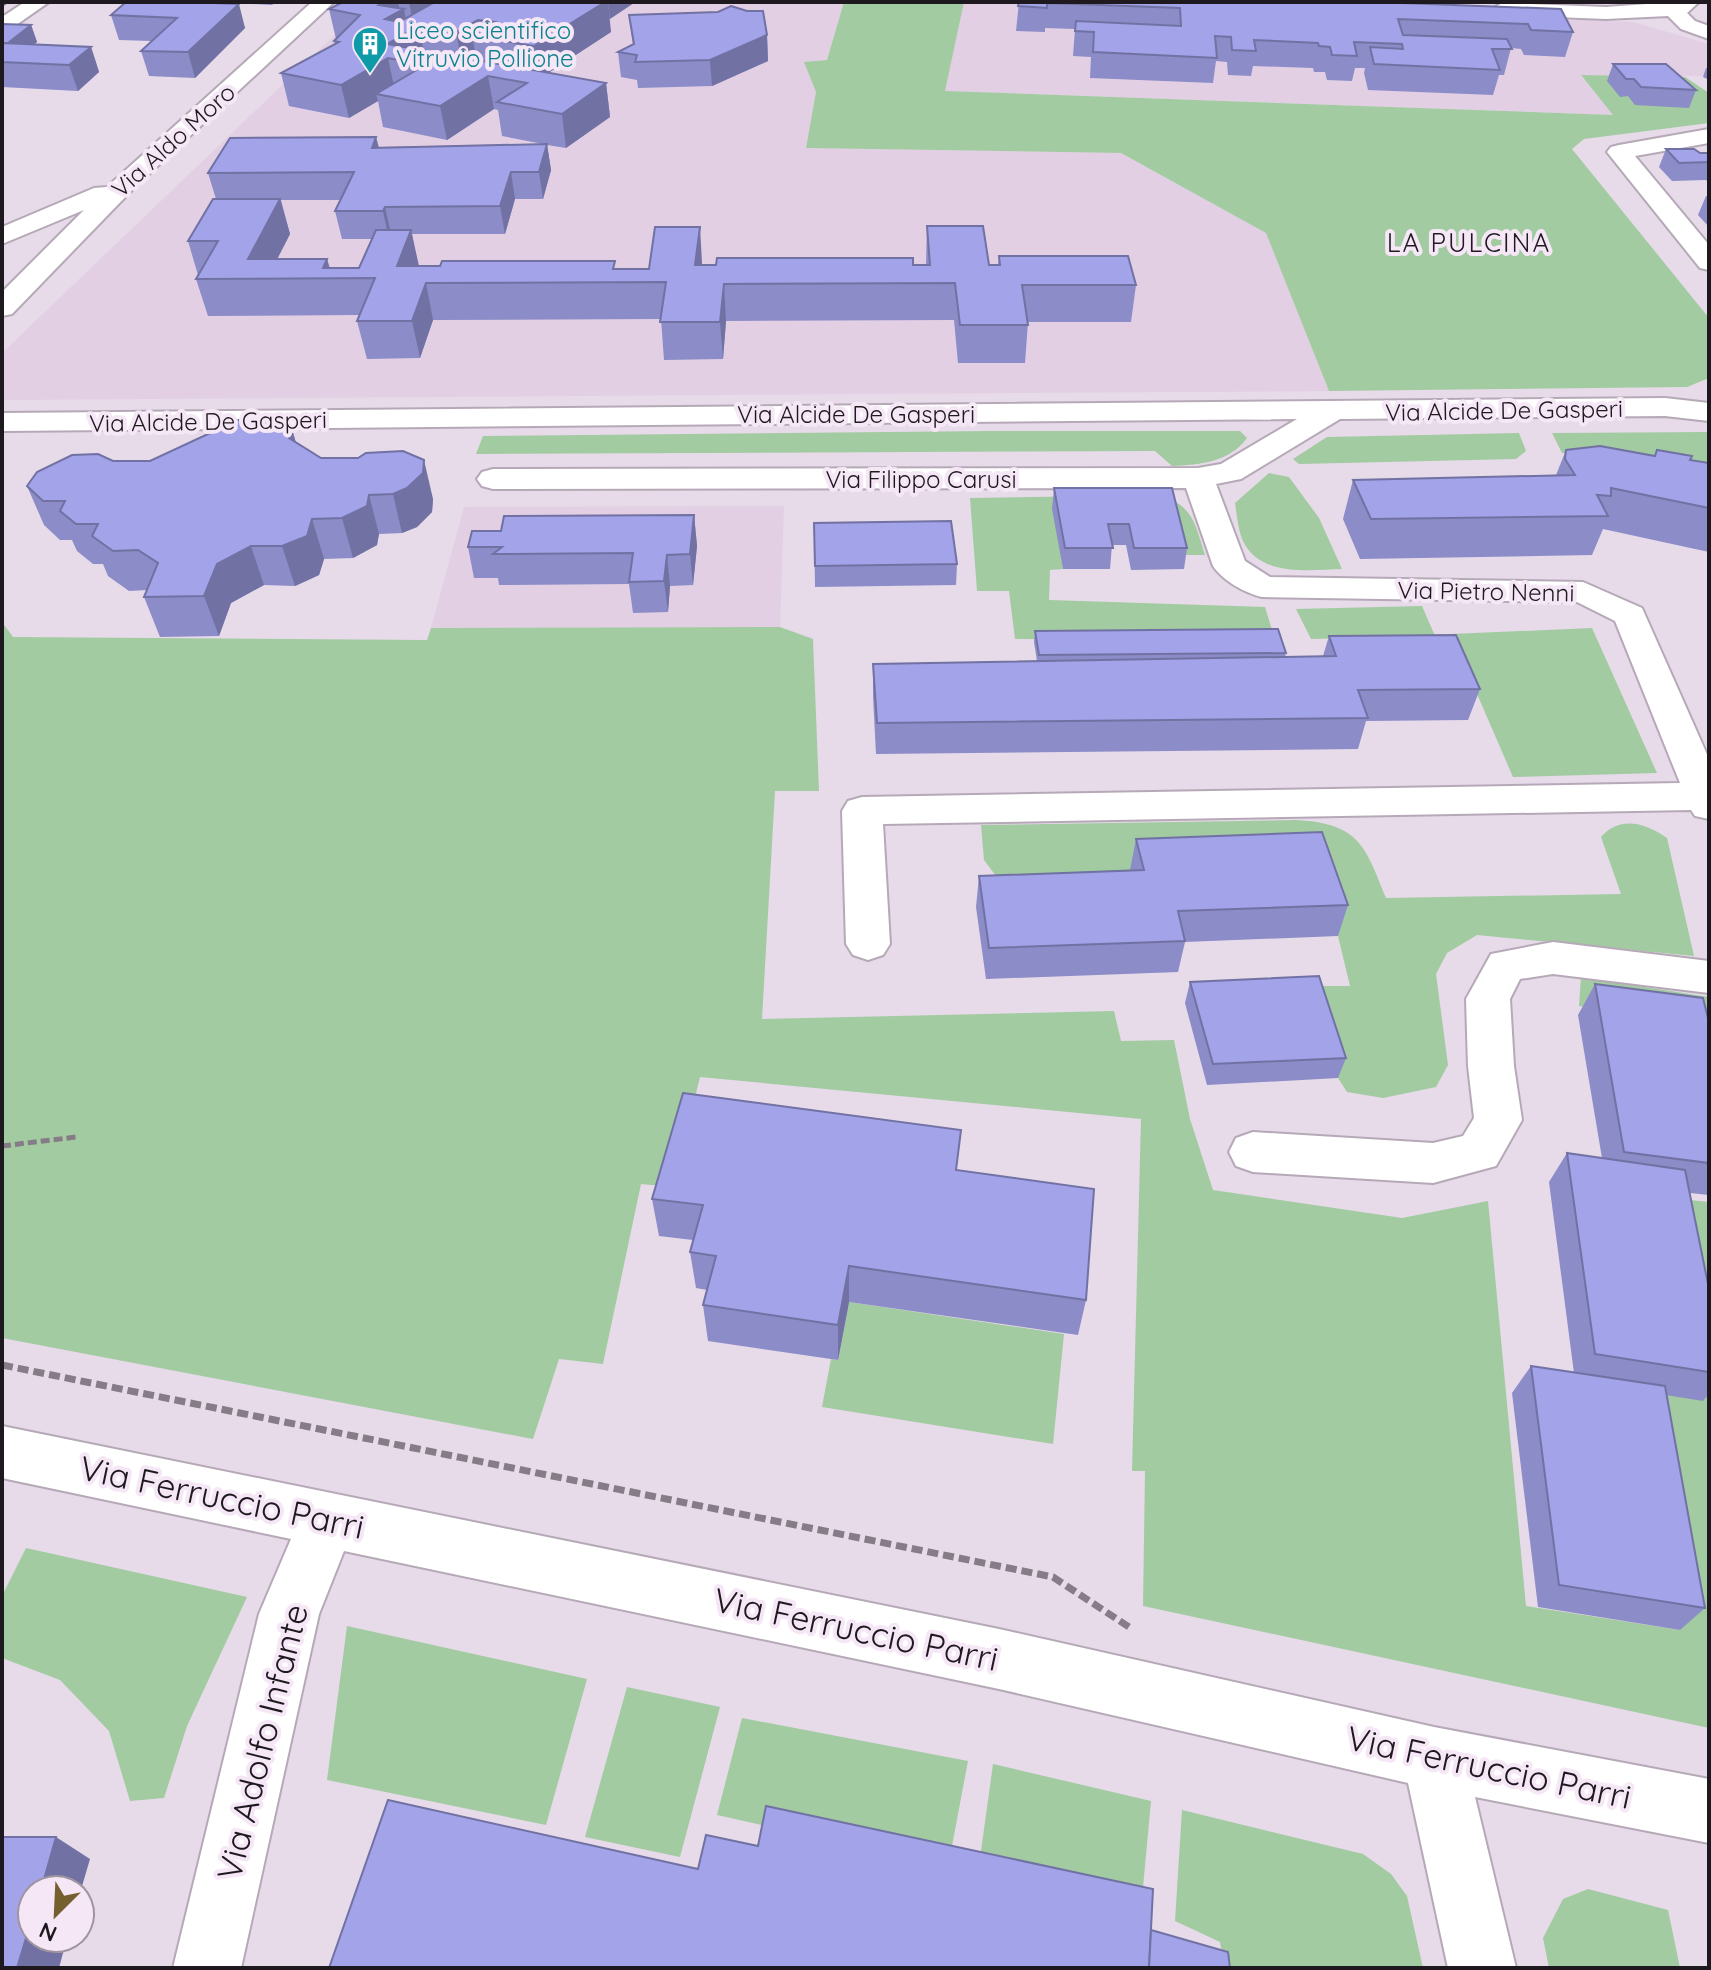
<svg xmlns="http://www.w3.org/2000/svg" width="1711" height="1970" viewBox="0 0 1711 1970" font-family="Quicksand,sans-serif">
<rect width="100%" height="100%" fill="#e7dae9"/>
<g fill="#e2cfe4">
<polygon points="369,2 844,2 827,60 805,62 816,92 806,148 1121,153 1266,233 1329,391 2,400 2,353"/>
<polygon points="964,2 1123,2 1633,22 1709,44 1709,76 1581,76 1614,115 944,91"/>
<polygon points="784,506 780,627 431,628 464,507"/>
</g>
<g fill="#a2cba1">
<polygon points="844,2 964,2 945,91 1613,115 1581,75 1685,77 1709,93 1709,123 1584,139 1572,149 1709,318 1709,378 1687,387 1329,391 1266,233 1121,153 806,148 816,92 804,62 827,60"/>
<path d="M989 431H1240L1247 438C1230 462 1199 465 1172 466L1155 451 476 454 483 436Z"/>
<polygon points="1709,432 1709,470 1627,455 1562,453 1552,433"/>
<polygon points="1519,433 1526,451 1516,459 1299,464 1293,459 1327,437"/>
<path d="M1269 473 1289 477 1319 518 1342 569C1309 570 1260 577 1243 541 1238 530 1237 515 1235 503Z"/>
<path d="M1161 495C1194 507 1195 524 1205 555H1180L1053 509 1063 569 1050 570 1049 600 1265 607 1275 640 1015 639 1009 591H977L970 498Z"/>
<polygon points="1422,606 1435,636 1311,639 1296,609"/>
<polygon points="2,622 13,637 427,640 431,628 780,627 813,639 819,791 775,791 762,1019 1114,1011 1121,1041 1174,1040 1190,1119 1213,1190 1402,1218 1488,1201 1526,1606 1680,1630 1643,1413 1709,1324 1709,1728 1143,1606 1145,1471 1132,1471 1141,1119 700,1077 673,1187 641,1184 603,1364 559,1359 533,1439 2,1338"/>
<polygon points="1592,628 1657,773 1513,777 1451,634"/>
<path d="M1297 820C1360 824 1365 846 1386 898L1621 894 1601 837C1620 815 1646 823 1667 838L1694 956 1477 935 1447 953 1436 974 1448 1065 1436 1087 1383 1098 1347 1092 1338 1078 1316 986H1350L1338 936 1130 870 1010 878 996 876 984 860 981 825Z"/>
<polygon points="1581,977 1709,997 1709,1116 1690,1026 1579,1006"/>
<polygon points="1671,1198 1709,1202 1709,1306"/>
<polygon points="849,1302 1064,1334 1053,1444 822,1407 831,1359 838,1360"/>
<polygon points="26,1548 247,1597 187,1726 164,1798 130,1801 109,1731 60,1680 2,1658 2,1596"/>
<polygon points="347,1626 587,1679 546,1825 327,1780"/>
<polygon points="627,1687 720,1707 680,1857 585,1837"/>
<polygon points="742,1718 968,1761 948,1867 717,1815"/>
<polygon points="993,1764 1151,1801 1141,1909 978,1873"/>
<polygon points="1182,1810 1363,1854 1391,1874 1407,1896 1423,1968 1225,1968 1220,1942 1175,1921"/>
<polygon points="1588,1889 1668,1910 1680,1968 1549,1968 1543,1938 1563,1899"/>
</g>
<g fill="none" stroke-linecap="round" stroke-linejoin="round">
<defs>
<g id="minor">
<polygon points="25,2 49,2 9,30 2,32 2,17"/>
<polygon points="312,2 334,2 133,189 12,314 2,316 2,292 84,210 2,244 2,227 94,188 107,187"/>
<polygon points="1674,2 1699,2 1687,13 1695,21 1709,26 1709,39 1681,29 1668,16 1606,19 1502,15 1492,9 1502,3 1606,7"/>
<polygon points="1709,129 1709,143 1635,156 1709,245 1709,270 1700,268 1607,152 1611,147 1619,145"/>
<path d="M1665 398 1709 403V421L1665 416 1340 419 1241 479 1216 484 1245 561 1270 577 1583 582 1642 608 1709 759V819L1695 816 1691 810 883 824 890 944 883 955 868 960 853 955 846 944 842 811 848 801 862 797 1680 783 1615 621 1577 602 1262 597C1245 593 1223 581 1213 566L1186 488 493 489 482 486 477 479 482 472 493 469 1198 468 1221 464 1297 419 2 431V413Z"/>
<polygon points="1553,942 1709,961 1709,993 1553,974 1520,979 1510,999 1514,1066 1522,1120 1496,1166 1433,1183 1253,1172 1236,1166 1229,1152 1236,1138 1253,1132 1433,1143 1463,1136 1474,1118 1468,1066 1466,999 1491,954"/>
<polygon points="2,1426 999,1629 1434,1727 1709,1779 1709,1843 1475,1797 1516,1968 1448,1968 1408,1783 999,1689 344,1551 319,1614 241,1968 173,1968 259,1614 291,1539 2,1478"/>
</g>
</defs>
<use href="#minor" stroke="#b6a9b7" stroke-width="4"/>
<g stroke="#857c87" stroke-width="5" stroke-dasharray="9 4" stroke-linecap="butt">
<polyline points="2,1146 76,1137"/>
<polyline points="2,1365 8,1366"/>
</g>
<polyline stroke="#857c87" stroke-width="7" stroke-dasharray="11 5" stroke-linecap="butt" points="2,1365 1053,1577 1132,1629"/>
<use href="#minor" fill="#fff" fill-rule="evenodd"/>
</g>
<g fill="#8b8cc8" fill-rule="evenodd">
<polygon points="126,2 275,2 272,5 235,3 245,28 195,78 149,76 141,51 151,41 119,40 111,15"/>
<path d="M343 2H634L609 19 611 32 548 73 606 83 610 117 566 148 547 145 551 170 543 199H515L505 234H412L418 266 616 269H649L702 265H926L927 226 989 265H998L999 256 1136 285 1131 322H1028L1025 363H958L954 320 726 321 723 359 664 360 661 319 433 320 420 358 367 359 357 321 360 315 208 316 196 279 198 275 188 241 216 199 208 173 376 137 379 147 543 144 502 136 498 110 494 109 447 140 383 127 378 101 349 118 289 106 281 73 335 44 334 41 336 39 329 9ZM281 200H341L335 211 342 239H372L359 268H330L327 259H277L290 234Z"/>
<polygon points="1019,2 1561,9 1573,32 1565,57 1524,55 1521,49 1511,48 1504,75 1499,75 1493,95 1368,90 1364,73 1365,68 1355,68 1352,81 1327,80 1325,72 1314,72 1313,68 1253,66 1251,76 1228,75 1227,62 1216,61 1213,83 1090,78 1091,57 1073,56 1075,29 1045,28 1045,32 1016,31"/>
<polygon points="629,15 767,35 768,61 712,86 638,88 637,80 621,77 618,52 633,44"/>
<polygon points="2,24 31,25 37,42 34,44 91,47 99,72 78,91 2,87"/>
<polygon points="1613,64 1696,90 1689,108 1635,105 1628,96 1620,97 1607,81"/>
<polygon points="1706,68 1709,68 1709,80 1703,77"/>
<polygon points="1666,149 1700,153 1709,153 1709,181 1705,180 1672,181 1659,167"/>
<polygon points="1706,196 1709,196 1709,227 1698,215"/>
<polygon points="292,429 296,443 321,458 433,499 432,512 417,527 402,533 379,534 377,545 353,558 324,559 319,575 295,586 264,585 231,603 219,636 160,637 144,597 147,590 129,591 108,576 103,564 93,564 77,551 72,540 60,540 44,525 27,486 113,461 150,461"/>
<polygon points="1566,450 1655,456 1709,463 1709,552 1603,529 1592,555 1360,559 1343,519 1353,480 1556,475"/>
<polygon points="1054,488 1187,548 1184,569 1131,570 1126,545 1112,545 1110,569 1063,569 1052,509"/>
<polygon points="694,515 697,546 693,585 670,586 668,612 633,613 629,584 499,585 498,578 474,578 468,547 501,531"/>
<polygon points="814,523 957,564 956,585 815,587"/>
<polygon points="1035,631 1286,653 1285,657 1323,656 1329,636 1480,689 1468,720 1366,721 1358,749 876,754 873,696 873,664 1037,661 1034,642"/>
<polygon points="1136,839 1348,905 1338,936 1185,942 1178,972 986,979 976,907 979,876 1130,870"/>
<polygon points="1190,982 1346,1058 1338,1078 1207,1085 1185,1003"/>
<polygon points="1595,984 1709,1022 1709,1195 1690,1193 1709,1289 1709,1394 1703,1401 1666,1395 1705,1608 1680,1630 1538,1607 1512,1393 1531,1366 1574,1373 1549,1182 1567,1153 1602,1158 1578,1015"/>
<polygon points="958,1170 1086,1300 1078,1335 849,1302 838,1360 708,1341 703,1305 707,1290 696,1288 690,1252 693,1240 659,1236 652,1199"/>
</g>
<g fill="#7172a3">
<polygon points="2,2 10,2 2,7"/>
<polygon points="385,2 398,2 400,11 404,9 408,32 419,26 425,58 387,44 379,5"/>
<polygon points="409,2 434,2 414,28"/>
<polygon points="605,2 608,2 611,32 539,79 534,46"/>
<polygon points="608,2 634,2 634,3 610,19"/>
<polygon points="239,4 245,28 195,78 188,52"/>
<polygon points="478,20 481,37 472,36 476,56 462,64 456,32"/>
<polygon points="31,25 37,42 14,60 8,43"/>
<polygon points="767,35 768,61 712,86 710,60"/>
<polygon points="91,47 99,72 78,91 69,65"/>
<polygon points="388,58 395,91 376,94 378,101 349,118 341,85"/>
<polygon points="488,76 494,109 447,140 440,106"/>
<polygon points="606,83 610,117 566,148 562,114"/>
<polygon points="376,137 382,164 372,148"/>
<polygon points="547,144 551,170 543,199 539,172"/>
<polygon points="511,172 515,199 505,234 500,206"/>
<polygon points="280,199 290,234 267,279 248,259"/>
<polygon points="385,207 391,234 389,239 383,211"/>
<polygon points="700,227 702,263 698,302 695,265"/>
<polygon points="411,230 419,266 397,266"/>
<polygon points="327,259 332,279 323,268"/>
<polygon points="426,283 433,320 420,358 412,321"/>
<polygon points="724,284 726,321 723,359 720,322"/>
<polygon points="292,429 303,468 289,438"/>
<polygon points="424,460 433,499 432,512 417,527 402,533 393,494"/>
<polygon points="369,495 379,534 377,545 353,558 342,518"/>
<polygon points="694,515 697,546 693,585 690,554"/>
<polygon points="312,519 324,559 319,575 295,586 282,546"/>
<polygon points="251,546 264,585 231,603 219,636 204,596 217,564"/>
<polygon points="667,555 670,586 668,612 664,581"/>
<polygon points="849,1266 849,1302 838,1360 838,1325"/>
<polygon points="56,1837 90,1859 80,1893 80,1890 41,1890"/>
<polygon points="32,1918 32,1938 67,1938 59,1968 17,1968"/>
</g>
<g fill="#a2a3e9" stroke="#7172a3" stroke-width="2">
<polygon points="126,2 189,2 239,4 188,52 141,51 177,18 111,15"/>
<polygon points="343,2 385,2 379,5 404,9 385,19 399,22 435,2 605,2 534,46 472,36 495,22 478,20 456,32 419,26 387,44 606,83 562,114 497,102 527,83 488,76 440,106 376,94 425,65 388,58 341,85 281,73 339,42 334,41 360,15 329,9"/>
<polygon points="1019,2 1375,2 1561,9 1573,32 1531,30 1528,24 1398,19 1403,35 1507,39 1512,49 1492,49 1500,70 1374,64 1370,47 1403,49 1402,44 1354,42 1357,56 1332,55 1330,47 1319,46 1318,43 1254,40 1256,51 1232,50 1231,37 1215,36 1217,58 1093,52 1094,32 1075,31 1076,21 1181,26 1180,8 1047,3 1047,8 1018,6"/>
<polygon points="731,6 747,11 763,11 767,35 710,60 635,62 637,55 618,52 634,44 629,15 718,12"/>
<polygon points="2,24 31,25 8,43 2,43"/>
<polygon points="2,43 91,47 69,65 2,62"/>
<polygon points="1613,64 1666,64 1696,90 1641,87 1634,79 1626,79"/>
<polygon points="376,137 372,148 547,144 539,172 511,172 500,206 385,207 383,211 335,211 354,172 208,173 230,138"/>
<polygon points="1666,149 1694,149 1700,153 1709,153 1709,162 1679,163"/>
<polygon points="213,199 280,199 248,259 327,259 323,268 359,268 376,230 411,230 397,266 440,266 442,261 615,261 613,269 649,269 655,227 700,227 695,265 716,265 717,258 913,258 913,265 930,265 927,226 983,226 989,265 1000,265 999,256 1128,256 1136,285 1022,285 1028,325 960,325 955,283 724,284 720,322 660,322 666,282 426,283 412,321 357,321 375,278 196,279 218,241 188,241"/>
<polygon points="271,419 292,429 289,438 321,458 358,458 366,453 403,451 424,460 423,473 407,488 393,494 369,495 367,506 342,518 312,519 307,536 282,546 251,546 217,564 204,596 144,597 158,563 138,550 113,551 92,536 98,524 76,524 60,511 65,501 43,501 27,486 37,472 72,455 98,454 113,461 150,461 238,420"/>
<polygon points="1600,446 1655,456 1657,450 1692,456 1690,460 1709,463 1709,508 1611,488 1611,496 1597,495 1608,516 1371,519 1353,480 1575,475 1565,459 1566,450"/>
<polygon points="1054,488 1172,488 1187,548 1134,548 1129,524 1108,524 1113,548 1065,548"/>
<polygon points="694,515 690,554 667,555 664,581 629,582 633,553 493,554 502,547 468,547 472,531 501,531 504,516"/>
<polygon points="951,521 957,564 815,566 814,523"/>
<polygon points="1278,629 1286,653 1039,655 1035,631"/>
<polygon points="1456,635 1480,689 1358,690 1368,718 877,723 873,664 1336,656 1329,636"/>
<polygon points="1322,832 1348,905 1178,911 1185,941 989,948 979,876 1144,870 1136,839"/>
<polygon points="1319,976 1346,1058 1213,1064 1190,982"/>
<polygon points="1595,984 1703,998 1709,1022 1709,1163 1624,1152"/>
<polygon points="683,1093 961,1130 956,1170 1094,1189 1086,1300 849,1266 838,1325 703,1305 716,1256 690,1252 703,1205 652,1199"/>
<polygon points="1567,1153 1685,1170 1709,1289 1709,1372 1595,1354"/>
<polygon points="1531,1366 1665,1386 1705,1608 1559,1585"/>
<polygon points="388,1800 698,1869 706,1835 758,1846 766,1806 1153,1889 1149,1968 329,1968"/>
<polygon points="2,1837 56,1837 41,1890 32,1890 32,1918 17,1968 2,1968"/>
<polygon points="1151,1930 1228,1952 1230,1968 1149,1968"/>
</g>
<defs>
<symbol id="building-pin" viewBox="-11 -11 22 30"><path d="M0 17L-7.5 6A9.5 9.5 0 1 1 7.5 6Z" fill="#0f9aa8" stroke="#f5e7f6"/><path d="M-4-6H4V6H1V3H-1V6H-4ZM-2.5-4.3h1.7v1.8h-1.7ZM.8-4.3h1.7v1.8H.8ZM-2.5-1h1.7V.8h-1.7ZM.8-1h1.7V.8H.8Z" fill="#fff"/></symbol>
</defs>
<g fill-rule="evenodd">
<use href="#building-pin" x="350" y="24" width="40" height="54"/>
</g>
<g text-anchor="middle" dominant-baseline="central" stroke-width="8" stroke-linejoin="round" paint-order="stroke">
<g font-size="24" fill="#0d838f" stroke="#f5e7f6" text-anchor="start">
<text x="396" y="30">Liceo scientifico<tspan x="396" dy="28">Vitruvio Pollione</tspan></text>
</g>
<g font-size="24" fill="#1e191f" stroke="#f5e7f6">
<text transform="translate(173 140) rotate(-42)">Via Aldo Moro</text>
<text transform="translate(1504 410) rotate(-1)">Via Alcide De Gasperi</text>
<text x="856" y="414">Via Alcide De Gasperi</text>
<text transform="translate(208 421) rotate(-1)">Via Alcide De Gasperi</text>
<text x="921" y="479">Via Filippo Carusi</text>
<text transform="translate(1486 591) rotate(1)">Via Pietro Nenni</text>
</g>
<g font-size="26" letter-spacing="2" fill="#1e191f" stroke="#f5e7f6">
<text x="1469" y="242">LA PULCINA</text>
</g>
<g font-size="34" fill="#1e191f" stroke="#f5e7f6">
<text transform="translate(222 1497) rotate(12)">Via Ferruccio Parri</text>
<text transform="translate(856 1629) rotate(12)">Via Ferruccio Parri</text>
<text transform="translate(262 1742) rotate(-76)">Via Adolfo Infante</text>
<text transform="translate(1489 1767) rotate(12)">Via Ferruccio Parri</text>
</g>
</g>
<rect width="1711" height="1970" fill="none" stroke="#1e191f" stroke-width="8"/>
<g transform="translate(56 1914) rotate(204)"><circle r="38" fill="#f5e7f6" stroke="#9f95a0" stroke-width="2"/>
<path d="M0-6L14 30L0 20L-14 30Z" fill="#74602f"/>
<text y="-12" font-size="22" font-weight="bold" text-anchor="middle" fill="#1e191f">N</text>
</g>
</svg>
